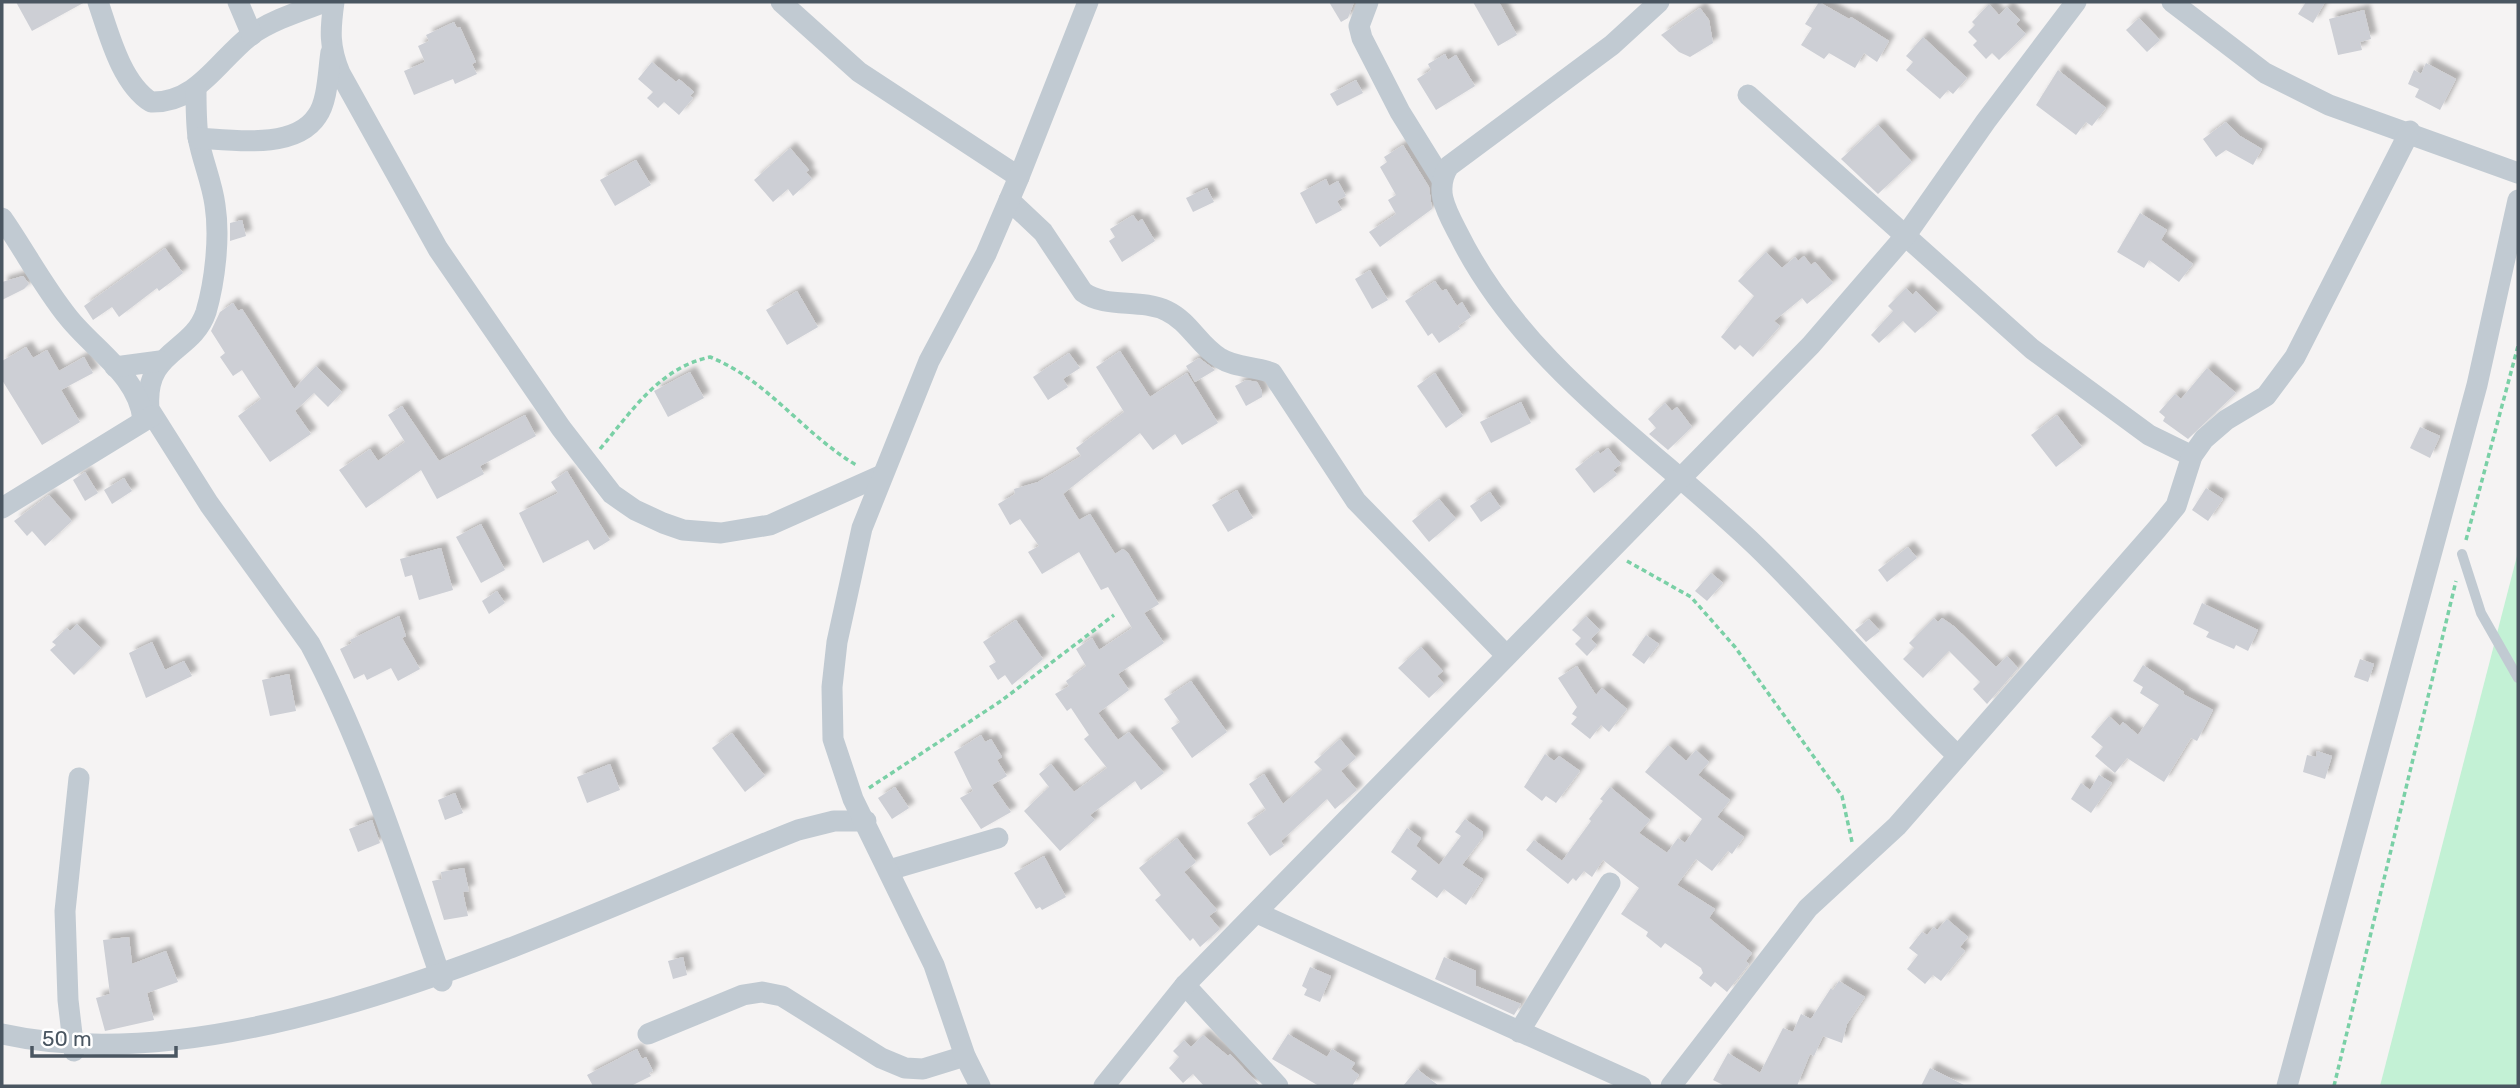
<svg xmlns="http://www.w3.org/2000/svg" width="2520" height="1088" viewBox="0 0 2520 1088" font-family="Rubik,sans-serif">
<defs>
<filter id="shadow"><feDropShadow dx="6" dy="-6" stdDeviation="2" flood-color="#0004"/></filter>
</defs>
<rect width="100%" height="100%" fill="#f5f3f3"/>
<polygon fill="#c3f1d5" points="2518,552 2518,1086 2380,1086"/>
<g fill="#cdcfd5" filter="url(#shadow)">
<polygon points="16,2 85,2 32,31"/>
<polygon points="1329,2 1354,2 1348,18 1341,22"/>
<polygon points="1473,2 1499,2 1517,35 1498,46"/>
<polygon points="1819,2 1849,19 1851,17 1889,41 1877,62 1864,53 1855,68 1829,53 1824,59 1801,45 1812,28 1805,24"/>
<polygon points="2306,2 2325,2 2313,23 2298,14"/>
<polygon points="1989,4 1999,15 2007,7 2020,20 2016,24 2026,34 1999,60 1992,53 1986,59 1973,45 1977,41 1968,32 1975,25 1972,22"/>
<polygon points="1700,8 1709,20 1713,43 1690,57 1679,52 1661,35"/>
<polygon points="2364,10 2371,39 2360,42 2362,50 2338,55 2329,19"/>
<polygon points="2139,18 2160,40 2147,52 2126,30"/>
<polygon points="454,22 457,28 460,27 476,62 472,64 477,74 455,84 453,79 414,95 404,71 425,62 418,46 429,41 426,35"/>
<polygon points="1923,37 1967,78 1953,94 1948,90 1940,99 1906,70 1913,62 1906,56"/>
<polygon points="1445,54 1448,60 1456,55 1475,86 1436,110 1417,79 1431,70 1428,64"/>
<polygon points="652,62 676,82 679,79 694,92 690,96 693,98 679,115 664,102 658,108 647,98 653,92 638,79"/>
<polygon points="2426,63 2456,79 2440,110 2415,97 2419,89 2408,84 2414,70 2421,74"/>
<polygon points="2058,70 2106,108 2092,126 2086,122 2076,135 2036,105"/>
<polygon points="1356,80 1363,93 1337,106 1330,94"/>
<polygon points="2226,122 2240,136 2262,149 2253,165 2226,150 2216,157 2203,139"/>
<polygon points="1878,125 1912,162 1878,194 1841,159"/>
<polygon points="1403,145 1429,187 1432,209 1380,247 1369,232 1396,214 1388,200 1396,195 1380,167 1387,162 1384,157"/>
<polygon points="790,148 809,170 806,172 812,179 793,196 788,189 773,202 754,180"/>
<polygon points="636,160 651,185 615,206 600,180"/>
<polygon points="1326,179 1329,186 1338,181 1346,196 1337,201 1342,210 1316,224 1300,193"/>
<polygon points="1207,188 1214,202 1193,212 1186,198"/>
<polygon points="2140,213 2167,230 2161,240 2193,264 2179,282 2149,260 2144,268 2117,252"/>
<polygon points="1133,215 1138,222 1142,219 1155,241 1122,262 1109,241 1115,237 1110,229"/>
<polygon points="242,220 246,236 230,241 230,223"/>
<polygon points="165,248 183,273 159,291 157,288 119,317 112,307 93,320 84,306"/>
<polygon points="1766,252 1782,268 1795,257 1798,261 1804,256 1811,265 1815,262 1833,283 1807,304 1802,298 1774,321 1780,326 1753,357 1740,345 1735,350 1721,337 1754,296 1738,281"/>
<polygon points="1370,270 1388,300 1372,309 1355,279"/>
<polygon points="23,276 29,284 24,289 2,300 2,282"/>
<polygon points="1435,281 1442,291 1446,289 1457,306 1462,302 1471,317 1458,326 1460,329 1439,343 1432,333 1428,336 1405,301"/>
<polygon points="1906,288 1913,295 1916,291 1938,313 1915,333 1903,321 1879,343 1871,335 1893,311 1888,306"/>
<polygon points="797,291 818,327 787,345 766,310"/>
<polygon points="233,303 238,311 242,309 294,389 316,366 342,392 328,407 314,393 295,411 311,434 270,462 238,416 261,399 242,370 233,376 220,357 225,353 211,331 220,312"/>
<polygon points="26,347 33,358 47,350 59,371 84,357 93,373 61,390 80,422 42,445 2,380 2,361"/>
<polygon points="1120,351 1150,397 1187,373 1218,423 1182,445 1175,434 1153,450 1140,433 1063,494 1079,520 1090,514 1115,554 1123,549 1128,553 1159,604 1144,613 1164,643 1118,674 1129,690 1098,713 1118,740 1129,732 1164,773 1141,790 1135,781 1090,815 1095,820 1060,851 1024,811 1049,787 1039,774 1051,764 1074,792 1107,768 1084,739 1089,735 1071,708 1067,711 1055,694 1069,686 1066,681 1086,666 1076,649 1092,638 1099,650 1132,628 1108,587 1101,590 1079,552 1042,574 1028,552 1039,546 1020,519 1010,525 998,504 1015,494 1014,489 1038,482 1081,456 1076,448 1124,412 1096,367"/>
<polygon points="1069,353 1080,368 1063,379 1068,387 1048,400 1033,377"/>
<polygon points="1199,358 1215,370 1195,382 1186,366"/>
<polygon points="2207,368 2236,393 2188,439 2163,421 2165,417 2159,412 2175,394 2181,399"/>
<polygon points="690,372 704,398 668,417 654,391"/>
<polygon points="1435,373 1463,416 1446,428 1417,386"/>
<polygon points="1246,380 1257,382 1262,391 1262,397 1246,406 1235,386"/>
<polygon points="1521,402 1531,423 1491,443 1480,422"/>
<polygon points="1665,403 1672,411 1677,407 1692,427 1668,450 1649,434 1656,428 1648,419"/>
<polygon points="402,406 439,461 525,415 536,436 480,466 484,474 437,499 421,470 366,508 339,470 370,449 378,461 405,442 388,415"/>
<polygon points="2057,415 2082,447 2056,467 2031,435"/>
<polygon points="2420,427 2440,436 2430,458 2410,448"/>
<polygon points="1608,448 1621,464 1613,470 1617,475 1594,493 1575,469 1598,451 1600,454"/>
<polygon points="567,471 610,540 594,550 588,540 543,563 519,513 558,493 551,482"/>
<polygon points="85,472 98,493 85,501 73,480"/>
<polygon points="124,478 132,491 112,504 104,490"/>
<polygon points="2206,488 2223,499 2208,521 2192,510"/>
<polygon points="1237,490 1253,518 1228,532 1212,505"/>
<polygon points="1490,492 1501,508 1481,522 1470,506"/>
<polygon points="49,495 72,521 45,546 32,531 27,536 14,521"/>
<polygon points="1439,499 1456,519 1429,542 1412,521"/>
<polygon points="481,524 505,570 481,583 456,537"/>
<polygon points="1908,547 1917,558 1887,582 1878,570"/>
<polygon points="441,548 453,590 419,600 412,575 405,577 400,559"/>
<polygon points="1711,573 1723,583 1707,601 1695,591"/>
<polygon points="497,591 505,603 489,614 482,601"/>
<polygon points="2202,603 2258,630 2248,651 2236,645 2234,649 2206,637 2209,632 2193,624"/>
<polygon points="399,616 406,636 402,638 420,669 398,681 391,668 367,680 364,674 354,679 340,649 352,643 350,640"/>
<polygon points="1586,616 1600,630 1591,639 1597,645 1587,656 1575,644 1581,638 1572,630"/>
<polygon points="1934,618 1938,622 1942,618 1955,627 1996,667 2007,656 2018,668 1987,704 1973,689 1980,682 1949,651 1923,678 1903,659 1914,648 1909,643"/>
<polygon points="1869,619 1880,631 1866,642 1855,630"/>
<polygon points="1016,620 1043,659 1012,685 1005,675 998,680 989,666 996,662 983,642"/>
<polygon points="77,624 101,648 74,675 50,650 56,645 52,642 67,628 70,631"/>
<polygon points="1646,635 1659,644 1644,664 1632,655"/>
<polygon points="152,642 165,670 184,661 192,676 146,698 129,653"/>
<polygon points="1421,647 1443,671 1437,676 1444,684 1429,698 1398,668"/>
<polygon points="2360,659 2374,664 2368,682 2354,677"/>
<polygon points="2143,665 2184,692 2183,694 2213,710 2197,741 2191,738 2164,782 2127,758 2115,773 2095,756 2103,747 2091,737 2109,716 2120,726 2123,722 2138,735 2159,705 2140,693 2143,687 2133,681"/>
<polygon points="1577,666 1596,695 1602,688 1627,709 1609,732 1601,725 1590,739 1571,724 1577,717 1572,714 1577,707 1558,678"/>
<polygon points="289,674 296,711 270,716 262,680"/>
<polygon points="1191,681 1227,732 1192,758 1171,728 1180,722 1164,699"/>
<polygon points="732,733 765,776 745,792 712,748"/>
<polygon points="981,735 985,742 991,739 1002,757 997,760 1007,776 992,785 1011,812 981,829 960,798 973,791 954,752"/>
<polygon points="1340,739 1356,758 1341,771 1357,790 1335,809 1327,799 1281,841 1284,846 1270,856 1247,823 1266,810 1249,784 1264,774 1283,804 1322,770 1314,762"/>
<polygon points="1668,745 1686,761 1696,750 1709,762 1698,775 1730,800 1717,817 1744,837 1732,854 1728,851 1712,871 1696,859 1677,885 1715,909 1709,918 1752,953 1746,961 1749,964 1727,992 1715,982 1711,987 1699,978 1703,973 1701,968 1665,943 1661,948 1646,936 1648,932 1621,914 1639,888 1603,860 1592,877 1584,871 1576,881 1573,878 1568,884 1526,850 1534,840 1562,861 1591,821 1589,819 1603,801 1600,799 1610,787 1650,820 1639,833 1667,853 1678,838 1685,843 1702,819 1645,772"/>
<polygon points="2317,751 2332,756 2325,779 2303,772 2307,755 2316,757"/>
<polygon points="1545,754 1554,761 1559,756 1580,771 1556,803 1546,796 1542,801 1524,787"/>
<polygon points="610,764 620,790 587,803 577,777"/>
<polygon points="2099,775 2112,783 2091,813 2071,799 2081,783 2090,790"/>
<polygon points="895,787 909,808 892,819 878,798"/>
<polygon points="455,793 463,813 445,820 438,800"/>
<polygon points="1465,819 1483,832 1483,837 1462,865 1483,879 1466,905 1444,889 1437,898 1411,879 1417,871 1391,852 1407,828 1421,838 1416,846 1439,865 1461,836 1455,832"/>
<polygon points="372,820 380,843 358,852 349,829"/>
<polygon points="1177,838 1196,862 1184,872 1217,910 1209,916 1220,929 1200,947 1193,938 1190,941 1155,900 1161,895 1139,868"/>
<polygon points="1044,856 1066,897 1042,910 1040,907 1036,909 1014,873"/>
<polygon points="464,868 469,891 463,892 468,916 444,920 432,881 442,879 441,872"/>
<polygon points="1947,919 1968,937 1960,947 1965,951 1941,981 1933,975 1925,984 1907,969 1918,955 1909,948 1922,932 1927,935 1934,927 1937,930"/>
<polygon points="129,937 132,964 166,951 178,982 147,993 154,1020 105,1031 96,998 110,994 103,940"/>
<polygon points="683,957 687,975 673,979 668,961"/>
<polygon points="1444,957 1476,971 1476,986 1521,1004 1514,1015 1435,979"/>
<polygon points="1310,967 1331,976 1320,1002 1304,995 1307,989 1302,986"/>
<polygon points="1839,981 1865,997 1847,1024 1842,1043 1823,1036 1814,1056 1810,1054 1797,1086 1725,1086 1713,1080 1728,1053 1760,1073 1783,1028 1793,1032 1801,1014 1811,1019 1831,988 1833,990"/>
<polygon points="1288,1034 1327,1057 1332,1049 1355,1063 1351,1069 1359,1075 1352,1086 1319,1086 1272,1059"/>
<polygon points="1203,1035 1228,1056 1230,1054 1260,1086 1204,1086 1193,1074 1183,1083 1169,1068 1179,1057 1173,1051 1184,1040 1191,1047"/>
<polygon points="637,1049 642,1059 646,1057 653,1071 649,1073 651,1076 631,1086 593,1086 587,1075"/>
<polygon points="1930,1068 1966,1086 1921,1086"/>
<polygon points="1417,1069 1439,1086 1403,1086"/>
</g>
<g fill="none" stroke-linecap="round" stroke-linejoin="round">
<g stroke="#7ad0a6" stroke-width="3.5" stroke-dasharray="5 3.5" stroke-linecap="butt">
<path d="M600 449C632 411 659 368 710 357 768 380 805 436 858 466"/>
<polyline points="2466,540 2518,346"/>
<polyline points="1627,561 1691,597 1735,647 1842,796 1852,842"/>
<polyline points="869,788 1001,701 1114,615"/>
<polyline points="2334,1086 2456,581"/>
</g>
<polyline stroke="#c1cad2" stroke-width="10" points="2462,554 2481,613 2518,678"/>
<g stroke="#c1cad2" stroke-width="21">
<path d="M98 2C109 34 121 83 151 102 198 103 218 60 251 35 272 20 301 11 325 2"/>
<polyline points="238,2 252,35"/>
<path d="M334 2C330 30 329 47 340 73L438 249 561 428 612 494 635 510 663 523 683 530 721 533 770 525 882 475"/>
<polyline points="781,2 859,72 1019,177"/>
<polyline points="1368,2 1359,26 1362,38 1400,112 1441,178"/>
<path d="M1659 2 1612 45 1449 166C1433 190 1447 212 1459 235 1524 366 1653 447 1756 546 1826 614 1888 689 1958 756"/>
<polyline points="2172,2 2265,73 2329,105 2518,173"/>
<path d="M196 89C196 105 196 121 198 137 202 160 212 182 215 205 220 237 215 281 206 312 192 354 144 349 149 409L209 504 310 644C365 747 404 871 442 981"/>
<polyline points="1748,95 2032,349 2149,435 2192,456"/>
<path d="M198 138C232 140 295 150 317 116 328 101 328 71 331 52"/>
<path d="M1009 200 1043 232 1083 292C1106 309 1140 298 1167 311 1190 322 1199 346 1220 358 1235 368 1255 366 1272 373L1356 501 1506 655"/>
<path d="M2 218C25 251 43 286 68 317 93 349 139 376 143 420"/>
<polyline points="115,367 160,361"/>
<polyline points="2,508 152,416"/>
<polyline points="889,870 998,838"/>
<polyline points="1257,913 1641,1086"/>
<polyline points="1185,985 1278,1086"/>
<polyline points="1519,1032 1610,883"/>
<path d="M2 1034C245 1088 574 918 798 830L834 821H866"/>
<polyline points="648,1034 743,995 762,992 782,996 881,1058 905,1068 923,1069 965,1056"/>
<polyline points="74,1051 68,1000 65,911 79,778"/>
<polyline points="980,1086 965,1056 934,965 853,799 833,739 832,687 837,642 862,528 929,361 986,254 1019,177 1088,2"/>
<polyline points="1104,1086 1185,985 1811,345 1906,235 1986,121 2076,2"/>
<polyline points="1671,1086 1808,908 1897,826 2157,529 2176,506 2192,456 2204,439 2226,420 2266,396 2295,357 2410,131"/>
<polyline points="2287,1086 2477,385 2518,200"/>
</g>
</g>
<rect width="2520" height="1088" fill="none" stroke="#4a5661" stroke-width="7"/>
<path d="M32 1046v10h144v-10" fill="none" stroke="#4a5661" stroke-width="3.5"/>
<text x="42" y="1046" font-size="21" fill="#4a5661" stroke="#ffffff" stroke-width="5" paint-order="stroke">50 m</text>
</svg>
